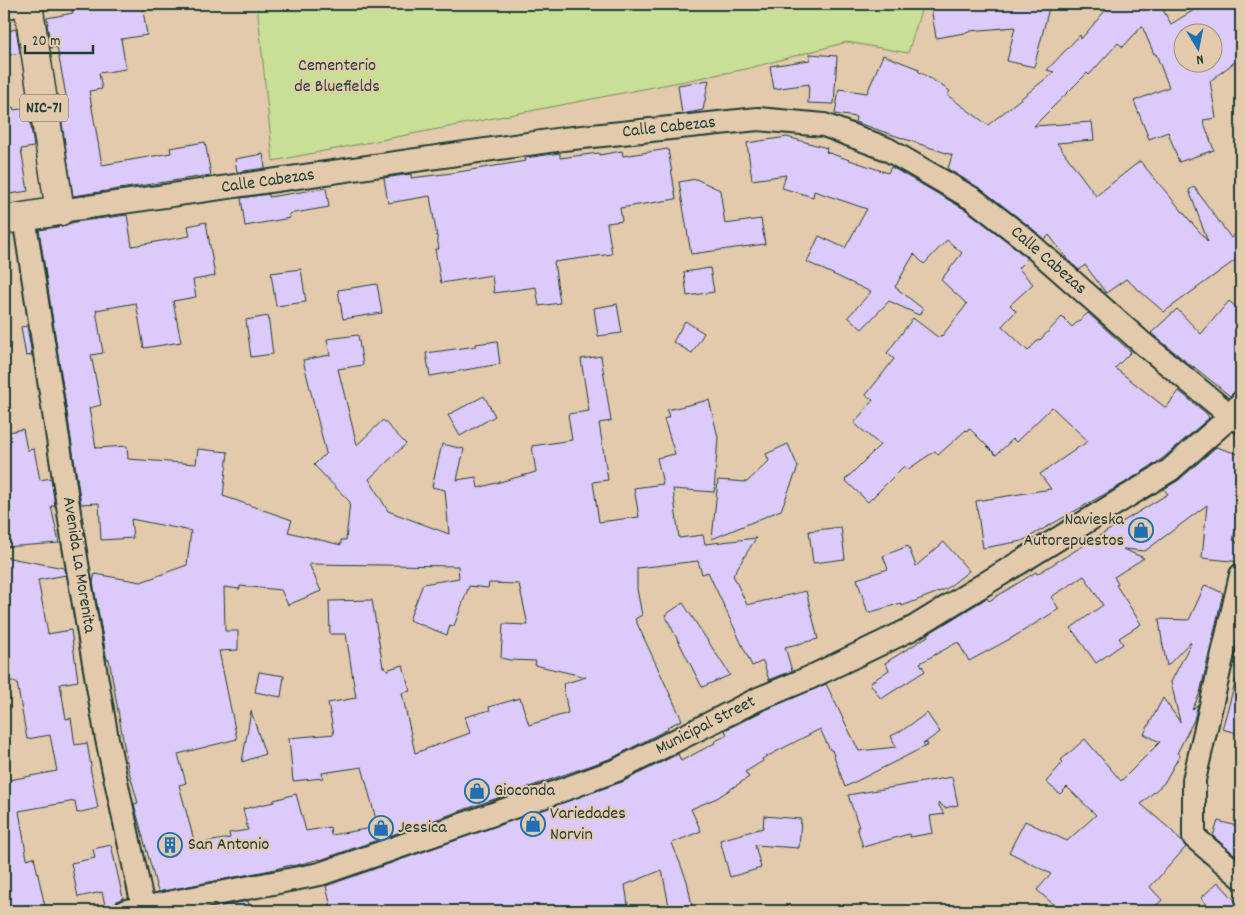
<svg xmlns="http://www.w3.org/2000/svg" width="1245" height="915" viewBox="0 0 1245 915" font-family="Dekko,sans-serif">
<rect width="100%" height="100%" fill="#e4caac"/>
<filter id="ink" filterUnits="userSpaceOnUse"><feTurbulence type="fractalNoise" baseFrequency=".02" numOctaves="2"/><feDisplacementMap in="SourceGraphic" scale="10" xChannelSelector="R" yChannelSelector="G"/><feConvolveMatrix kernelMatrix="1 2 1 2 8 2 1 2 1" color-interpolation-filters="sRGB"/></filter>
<g filter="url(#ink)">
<polygon fill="#c8df95" stroke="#748e64" points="257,4 923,4 908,53 847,42 746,69 273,161"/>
<g fill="#dccafb" stroke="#1f3d34" fill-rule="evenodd">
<polygon points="71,4 142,4 147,35 121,39 126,69 99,73 102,89 89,91 102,165 171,153 170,148 205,142 211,175 73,196 59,103 67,101 57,47 51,48 47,24 48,24 47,18 73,13"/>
<polygon points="954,4 1050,4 1034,67 1007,61 1015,27 970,31 970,32 936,38 931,7"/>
<path d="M1111 4H1161L1160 5 1171 24 1204 4H1241V59L1236 61 1210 81 1216 118 1203 120 1214 150 1179 162 1168 132 1149 139 1134 101 1169 87 1156 54H1154L1142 26 1123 47 1118 43 1089 75 1087 73 1034 126 1092 122 1094 140 1057 143 1096 196 1140 161 1208 242 1189 190 1194 187 1231 238 1241 230V256L1164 312 1126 279 1106 293 1085 265 1079 270 1069 261 1049 235 1045 239 1029 226 981 189 948 169 952 155 855 122 856 117 835 114 839 89 867 93 883 55 919 69 918 71 950 91 947 95 988 125 1054 72 1047 70 1080 35 1081 39ZM1182 32H1212V62H1182Z"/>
<polygon points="16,29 20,53 4,56 4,32"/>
<polygon points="810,54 837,56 834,104 808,103 809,84 774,89 770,66 810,60"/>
<polygon points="709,80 703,110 682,114 678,85"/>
<polygon points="13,107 14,110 28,108 34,147 21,149 28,191 4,195 4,108"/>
<polygon points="787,137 827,148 826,152 888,173 891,167 893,168 966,210 1013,246 1027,259 1018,268 1033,284 1010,305 1016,311 1002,326 1028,351 1039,339 1040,340 1062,317 1072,327 1088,313 1131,352 1115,368 1166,408 1179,391 1207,414 1209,418 1162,459 1126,482 1022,541 983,548 976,501 1051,489 1040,474 1088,441 1052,407 1016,442 1013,439 996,455 969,428 967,431 966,430 938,455 935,451 907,470 904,466 868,502 845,480 880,445 854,423 873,400 866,395 894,359 887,353 913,318 939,338 941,335 942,336 967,304 941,280 962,253 947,240 924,264 914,254 895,287 923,309 919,315 889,301 862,329 848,317 871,292 807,262 819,236 845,248 867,209 814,191 813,197 782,188 786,175 752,180 747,143"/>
<polygon points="668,149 676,199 620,208 622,221 607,223 612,254 554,262 560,303 539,306 536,287 494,293 492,275 441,283 435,249 439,249 430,196 388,203 384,178 411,174 411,178 452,173 526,161 525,158 560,153 560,158 599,153 599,155 622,151 623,156"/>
<polygon points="263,154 265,168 237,172 235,159"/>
<polygon points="696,179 720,190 725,224 761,219 765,244 691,254 679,182"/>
<polygon points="326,188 329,207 289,214 290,218 245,226 241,198 269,194 269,197"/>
<path d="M127 215 132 246 190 236 188 226 206 222 215 276 193 280 196 297 173 301 181 342 144 348 136 303 96 310 103 353 91 355 101 405 89 408 96 448 127 446 128 459 196 464 198 449 228 452 223 496 292 520 288 532 341 545V540H346L350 502 314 465 326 453 303 360 330 355 327 339 358 335 363 365 338 369 357 445 383 420 406 444 369 479 388 511 449 534 445 490 432 487 442 444 464 449 457 480 476 477 478 488 536 472 532 446 572 440 568 414 589 411 581 359 601 356 611 421 599 423 608 480 593 482 599 522 639 517 634 488 663 484 657 458 675 454 664 419 669 417 667 410 709 400 718 437 714 492 673 489 679 538 703 535 705 544 756 538 733 575 747 605 806 591 818 639 785 647 792 671 769 680 763 661 752 666 708 572 702 574 698 561 637 568V589L642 615 635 619 682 720 667 727 668 729 612 758 320 860V859L297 865 291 866V865L271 870 158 892 134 804 138 803 128 768 109 659 107 660 93 582 95 574 141 582 187 565 191 531 131 519 133 538 101 540 99 503 81 504 39 230 62 226 75 222ZM309 564 458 566 459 578 423 584 409 620 447 635 450 625 454 626 469 586 488 588 489 583 519 584 528 625 503 624 501 658 510 660 536 661 535 665 586 677 563 684 568 713 529 725 520 698 489 707 490 710 465 717 470 733 415 753 402 693 410 691 403 665 389 669 388 671 385 667H383L372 600 329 601 330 634H346L356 698 328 703 334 734 289 738 293 781 323 778 322 773 362 767 378 827 331 835 330 827 306 831 296 794 274 800V802L243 809 248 830 229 833 230 838 195 844 179 785 186 783 178 754 237 739 219 651 238 650V631H225L224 587 240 589V586L281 590 288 605 321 591Z"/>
<polygon points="710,268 714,292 687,296 684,272"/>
<polygon points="301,269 306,302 276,306 271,273"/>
<polygon points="377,284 382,313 343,319 338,290"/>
<polygon points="1229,301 1241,311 1241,390 1236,391 1230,396 1193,366 1194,368 1151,333 1177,309 1201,334"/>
<polygon points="617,304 622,333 598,336 594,308"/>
<polygon points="268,316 273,354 251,357 246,320"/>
<polygon points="685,321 704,333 692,353 673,342"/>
<polygon points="27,326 32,355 26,356 21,327"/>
<polygon points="497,341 500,364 430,376 426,353 476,346 476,344"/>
<polygon points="484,396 495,416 460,436 448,415"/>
<polygon points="23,429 27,450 34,449 40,480 51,478 55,506 51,506 59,543 4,547 4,433"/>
<polygon points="788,444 798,467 781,510 712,539 718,480 747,482 769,461 766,454"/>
<polygon points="1216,447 1241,455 1241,507 1233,540 1236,541 1236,543 1241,544 1241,562 1202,558 1207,505 1145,551 1123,549 1144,558 1114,577 1118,584 1116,585 1141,624 1119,638 1123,644 1096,663 1071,628 1103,605 1084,576 1051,597 1059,609 1010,639 969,661 958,642 920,663 925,671 881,699 870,683 889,670 885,663 928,636 928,634 987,598 989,601 1036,572 1037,574 1168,494 1164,489 1179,480"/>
<polygon points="841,527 845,559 813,563 809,531"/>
<polygon points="944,542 969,571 946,589 902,606 901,603 868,613 857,579 888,569 883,556 908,546 916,566"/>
<polygon points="4,557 64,568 66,575 38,580 48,634 71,630 78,681 60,684 66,719 71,718 75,745 87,743 91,766 90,767 98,808 77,813 75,801 19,811 27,859 34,857 46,911 9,911 4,889 4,781 57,771 50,735 27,739 17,683 4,679 4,608 8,607 4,583"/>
<polygon points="1205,585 1223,593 1200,693 1192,710 1198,704 1194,720 1177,753 1180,755 1164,783 1141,804 1172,831 1186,847 1150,887 1162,900 1150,911 1061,911 1037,890 1051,874 1009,852 1025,821 1067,841 1096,815 1067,787 1060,794 1046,782 1063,762 1061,760 1085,739 1121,781 1160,742 1144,734 1163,698 1180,722 1171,682 1191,643 1190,642 1167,666 1162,641 1159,619 1189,620"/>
<polygon points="683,603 730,675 702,687 665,615"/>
<polygon points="259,672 284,676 281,697 255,692"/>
<polygon points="1236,680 1241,680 1241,734 1222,729"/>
<polygon points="826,684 859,751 896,747 891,736 903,730 927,713 940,732 923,744 927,743 928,745 845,787 832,750 830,750 820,729 762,759 763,761 745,772 749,777 717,798 691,809 701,831 672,843 687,881 693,911 670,911 662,870 625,885 629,911 332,911 326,886 622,782 678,754 681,761 715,743 714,742 727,735 725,730 763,711"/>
<polygon points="251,711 265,754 242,762"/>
<polygon points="952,777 958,805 945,808 939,803 938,804 944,814 930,816 933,833 910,837 909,834 863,847 857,827 859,827 848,795"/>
<polygon points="764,816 801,819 799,848 755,845 761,868 730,877 720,840 763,828"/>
<polygon points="1218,821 1241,827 1241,856 1234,854 1213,836"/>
<polygon points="111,845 123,898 117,901 113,908 106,909 102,892 78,897 71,863 95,858 93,849"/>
<polygon points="1218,882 1241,907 1241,911 1213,911 1201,898"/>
<polygon points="248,901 251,911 195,911"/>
</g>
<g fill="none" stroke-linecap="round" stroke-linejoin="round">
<defs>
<g id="minor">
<polyline points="4,8 20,4"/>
<polyline points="60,211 563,139 758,119 824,125 887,149 973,199 1021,236 1141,342 1231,416 1241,422"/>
<polyline points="24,217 60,452 74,546 107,739 144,911"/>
<polyline points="1241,575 1194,780 1194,837 1241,877"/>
<polyline points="126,911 320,874 568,788 617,770 758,699 809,678 913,628 1170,470 1231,416 1241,403"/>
</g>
<polyline id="tertiary" points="4,220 60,211"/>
<polyline id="trunk" points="28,4 60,211"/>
</defs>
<use href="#minor" stroke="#1f3d34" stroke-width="26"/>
<use href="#tertiary" stroke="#1f3d34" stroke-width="31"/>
<use href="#trunk" stroke="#1f3d34" stroke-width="31"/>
<use href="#minor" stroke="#e4caac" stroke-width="22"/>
<use href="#tertiary" stroke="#e4caac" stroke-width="28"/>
<use href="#trunk" stroke="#e4caac" stroke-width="28"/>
</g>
</g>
<defs>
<symbol id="shop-ring" viewBox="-11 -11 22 22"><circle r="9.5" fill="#e4caac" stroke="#1f6fb2" stroke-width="1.5"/><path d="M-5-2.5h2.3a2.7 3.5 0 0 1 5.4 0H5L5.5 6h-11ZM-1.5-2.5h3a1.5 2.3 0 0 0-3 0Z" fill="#1f6fb2"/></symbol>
<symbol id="building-ring" viewBox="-11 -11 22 22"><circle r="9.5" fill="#e4caac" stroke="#1f6fb2" stroke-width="1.5"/><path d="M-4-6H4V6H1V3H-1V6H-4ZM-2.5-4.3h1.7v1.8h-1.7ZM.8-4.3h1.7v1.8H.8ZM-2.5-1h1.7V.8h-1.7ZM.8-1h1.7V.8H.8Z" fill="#1f6fb2"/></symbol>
</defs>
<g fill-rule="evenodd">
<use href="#shop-ring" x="1127" y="516" width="28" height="28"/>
<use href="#shop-ring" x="463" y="777" width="28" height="28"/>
<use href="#shop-ring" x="519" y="810" width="28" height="28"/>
<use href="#shop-ring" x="367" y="814" width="28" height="28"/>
<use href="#building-ring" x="156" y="831" width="28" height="28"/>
</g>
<g text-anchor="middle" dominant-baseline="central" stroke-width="4" stroke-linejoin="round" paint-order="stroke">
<rect fill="#e4caac" stroke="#5a6758" stroke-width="1" x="20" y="94.5" width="48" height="27" rx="4"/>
<g font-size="16" font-weight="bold" fill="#1f3d34">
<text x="44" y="108">NIC-71</text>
</g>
<g font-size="18" fill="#274539" stroke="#e4caac">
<text x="337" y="66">Cementerio<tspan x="337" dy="21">de Bluefields</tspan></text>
</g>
<g font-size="18" fill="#1f3d34" stroke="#e4caac">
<text transform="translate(669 128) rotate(-6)">Calle Cabezas</text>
<text transform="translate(268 182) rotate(-8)">Calle Cabezas</text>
<text transform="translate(1048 261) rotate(41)">Calle Cabezas</text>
<text transform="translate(78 565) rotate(81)">Avenida La Morenita</text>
<text transform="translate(706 726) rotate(-27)">Municipal Street</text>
</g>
<g font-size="18" fill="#1f3d34" stroke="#e4caac" text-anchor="start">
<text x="1124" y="520" text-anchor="end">Navieska<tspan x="1124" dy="21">Autorepuestos</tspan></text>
<text x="494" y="791">Gioconda</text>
<text x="550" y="814">Variedades<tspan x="550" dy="21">Norvin</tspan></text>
<text x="398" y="828">Jessica</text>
<text x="188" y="845">San Antonio</text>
</g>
</g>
<rect width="1245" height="915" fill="none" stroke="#e4caac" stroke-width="20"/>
<rect x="10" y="10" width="1225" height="895" fill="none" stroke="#1f3d34" stroke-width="2" filter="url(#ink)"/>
<g transform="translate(1198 48) rotate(170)"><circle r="24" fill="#e4caac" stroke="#95927c"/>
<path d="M0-4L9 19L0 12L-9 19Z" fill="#1f6fb2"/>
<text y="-8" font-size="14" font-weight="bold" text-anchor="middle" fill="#1f3d34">N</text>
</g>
<path d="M25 45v8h68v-8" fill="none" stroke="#1f3d34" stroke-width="2.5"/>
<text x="32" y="45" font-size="15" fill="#1f3d34" stroke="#e4caac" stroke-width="4" paint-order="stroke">20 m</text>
</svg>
